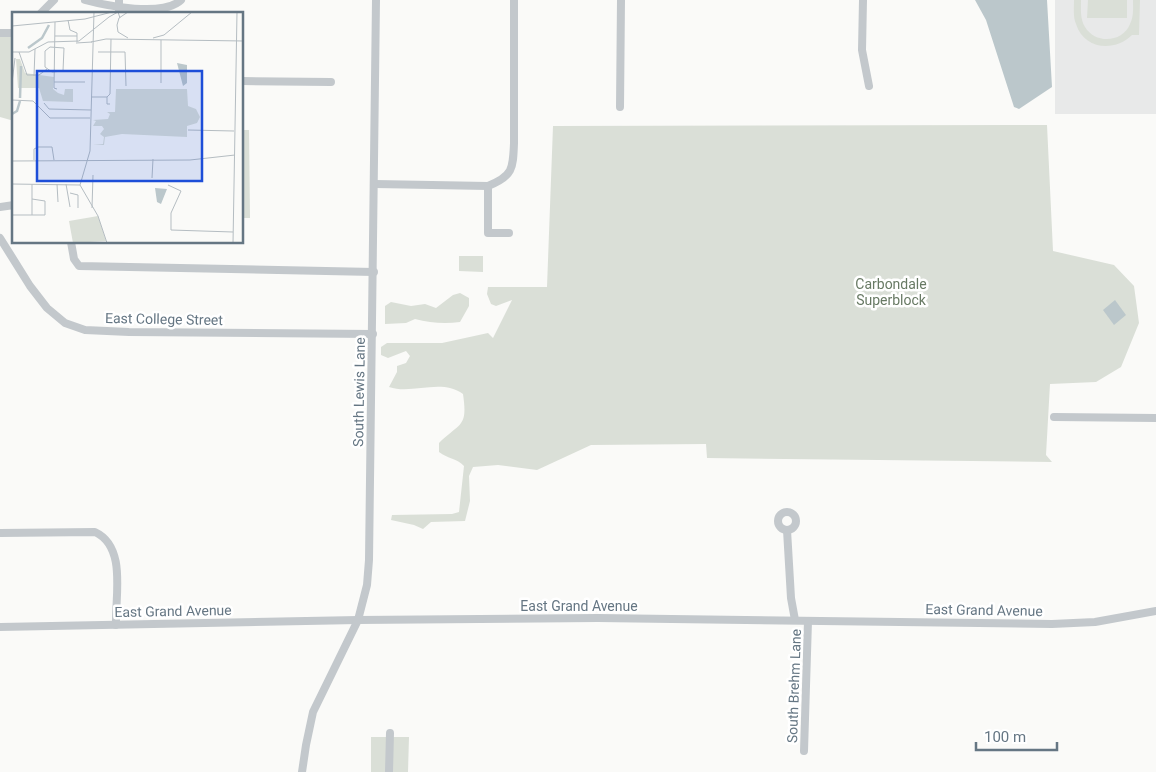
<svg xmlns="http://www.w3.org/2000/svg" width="1156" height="772" viewBox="0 0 1156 772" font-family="Roboto,sans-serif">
<rect width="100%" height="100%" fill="#fafaf8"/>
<rect fill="#e8e9e9" x="1055" y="0" width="101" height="114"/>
<g fill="#dadfd7">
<path d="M1074 0H1081C1081 9 1080 19 1085 27 1096 45 1123 42 1130 24 1134 16 1133 8 1133 0H1140L1139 35H1132C1115 52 1084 50 1076 24 1073 17 1074 8 1074 0Z"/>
<polygon points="1088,0 1127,0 1127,18 1087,18"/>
<polygon points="14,35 14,121 0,117 0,36"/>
<path d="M1047 125 1053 251 1114 265 1134 286 1139 323 1121 367 1096 382 1050 384 1046 455 1052 462 707 458 706 444 591 445 537 470 498 465 473 467 469 476 470 501 465 521 431 522 423 529 414 525 391 520 392 515 452 514 459 512 464 466C457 458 448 459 439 452V443C460 422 468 428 463 394 441 378 412 395 389 387L397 372V366L406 363 410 356 406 351 388 358 381 355V347L387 343H442L488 333 493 338 512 300 496 306 491 304 487 294 488 287H547L553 126Z"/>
<polygon points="243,130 249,130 250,218 243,218"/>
<polygon points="459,256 483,256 483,272 459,271"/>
<path d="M460 293 469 298V306L460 322C445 324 430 323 415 319L406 323 385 324V306L391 302 411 306 425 304 436 308 453 295Z"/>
<polygon points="371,737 409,737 408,772 371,772"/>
</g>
<g fill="#bbc7cb">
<polygon points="975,0 1047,0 1052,87 1019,109 1014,107 986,20"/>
<polygon points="1115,300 1126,315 1114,325 1103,310"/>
</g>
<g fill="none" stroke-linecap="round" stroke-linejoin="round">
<g stroke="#c3c8cc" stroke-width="8">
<path d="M85 0C107 6 163 17 181 0"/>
<polyline points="863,0 862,50 869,86"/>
<polyline points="40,14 54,0"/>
<polyline points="119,14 119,0"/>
<polyline points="0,33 14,33"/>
<polyline points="242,81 331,82"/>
<polyline points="620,107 621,0"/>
<path d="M375 184 488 186C513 176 513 169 514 143V0"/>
<polyline points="488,186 488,233 509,233"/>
<polyline points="0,207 14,205"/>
<polyline points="0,238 30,286 47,308 65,323 85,330 129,332 373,334"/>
<polyline points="71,242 74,259 79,266 374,272"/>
<polyline points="1054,417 1156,418"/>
<circle cx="787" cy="521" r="9"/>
<polyline points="787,530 791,598 795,620"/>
<path d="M0 533 95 532C127 547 115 596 116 625"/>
<polyline points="0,627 358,620 598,618 1052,624 1095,622 1156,611"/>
<polyline points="804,751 808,621"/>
<polyline points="302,772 306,745 313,712 358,620 367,585 369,560 376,0"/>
<polyline points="389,772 390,733"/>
</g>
</g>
<g text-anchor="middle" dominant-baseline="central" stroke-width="5" stroke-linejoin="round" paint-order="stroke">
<g font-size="14" fill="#687a64" stroke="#fff">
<text x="891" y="284">Carbondale<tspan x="891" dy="16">Superblock</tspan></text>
</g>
<g font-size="14" fill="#657683" stroke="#fff">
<text transform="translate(164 319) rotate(1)">East College Street</text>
<text transform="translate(359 392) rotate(-89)">South Lewis Lane</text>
<text x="579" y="606">East Grand Avenue</text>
<text transform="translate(984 610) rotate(1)">East Grand Avenue</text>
<text transform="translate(173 611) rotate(-1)">East Grand Avenue</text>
<text transform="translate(794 686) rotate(-88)">South Brehm Lane</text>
</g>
</g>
<g transform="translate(12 12)">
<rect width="231" height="231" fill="#fafaf8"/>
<path d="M4 47H8L13 61 42 65 41 77 46 81 52 83 53 77H61V90L31 89 27 76H6ZM104 77H175L176 94 184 97 188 105 185 111 175 114V125L110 122 93 125 92 133H81L91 132 92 125 88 122 92 117 90 114H81L84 109 81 108 96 107 98 102 95 100H103ZM86 204 94 229 61 231 57 209Z" fill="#dadfd7"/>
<path d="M165 51 175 53V71L171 74ZM143 176 155 177 149 192 145 190Z" fill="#bbc7cb"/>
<path fill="none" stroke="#bbc7cb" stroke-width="2.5" d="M16 36 30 26 37 13M8 86 9 54M0 102 5 99 8 89"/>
<path fill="none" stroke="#b5bdc2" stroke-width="1" d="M116 0 107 6 105 13 106 20 116 26M56 8 58 18 65 21V30M43 10 42 76 45 77M0 14 73 7 100 0M43 24H65M141 26 152 23 180 0M149 28V71M79 30 94 27 232 29M64 31 80 30M38 35 52 36 51 59 40 60 33 55V39ZM0 40H17L36 30 67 29 97 5 106 0 108 6M7 40 15 63H27L35 57M86 40H113L114 74M22 64 23 37M42 70H73M0 71 3 46M79 85H95M0 88 21 89 38 106H78M32 91 37 97 79 98M98 92H95V85L98 82 99 27M176 118 222 119M22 148V137L26 135H40L42 148M0 149 178 148 223 143M140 166 141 147M0 172 68 173 86 204 95 231M20 172V203M45 172 46 190M54 172 58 195M68 173 78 139 82 0M156 173 169 179 159 201V218L221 220M58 181 66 183V196M80 196 81 163M0 203H33V189L20 187M221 231 225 0"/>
<path fill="#1d4ed8" fill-opacity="0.15" stroke="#1d4ed8" stroke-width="2.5" d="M25 59H190V169H25Z"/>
<rect width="231" height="231" fill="none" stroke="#657683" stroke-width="2.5"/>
</g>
<path d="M976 742v8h81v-8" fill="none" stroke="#657683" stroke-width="2.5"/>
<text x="984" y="742" font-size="15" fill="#657683" stroke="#ffffff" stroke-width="4" paint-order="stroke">100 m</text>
</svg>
